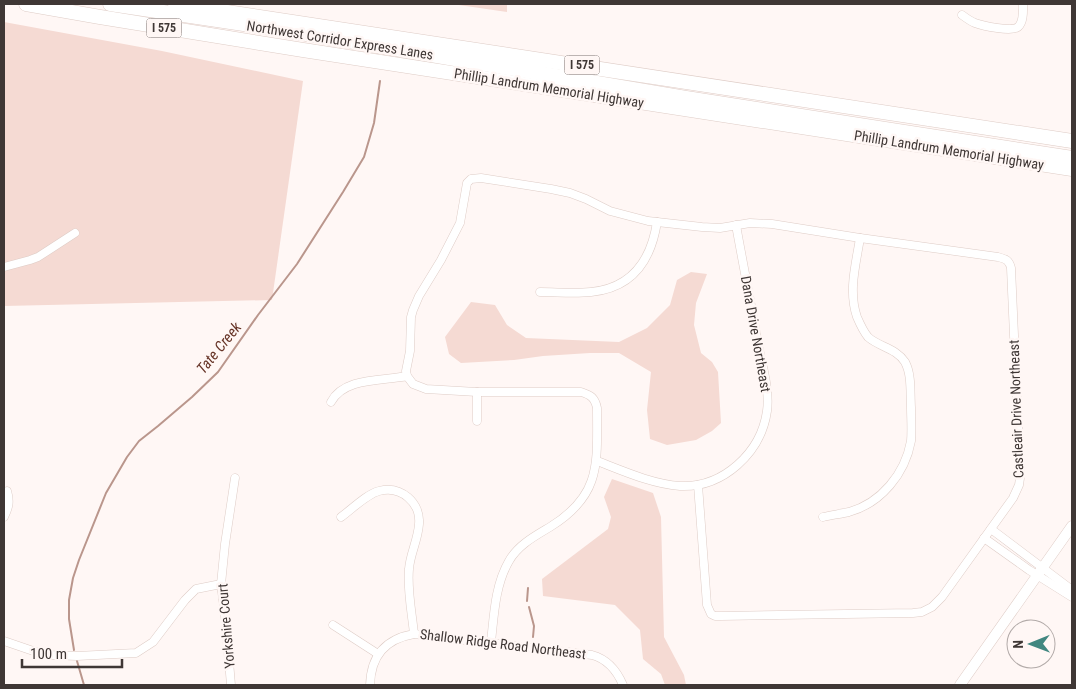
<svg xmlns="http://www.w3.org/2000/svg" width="1076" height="689" viewBox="0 0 1076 689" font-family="'Roboto Condensed',sans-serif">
<rect width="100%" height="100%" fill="#fff7f5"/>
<g fill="#f5dad3">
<polygon points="452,4 507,4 507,12"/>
<polygon points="4,22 162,51 303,81 272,300 4,306"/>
<polygon points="691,272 707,274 696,303 694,325 701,353 712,362 718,372 721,423 712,431 696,440 667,445 650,439 647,410 651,372 619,353 590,353 543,356 514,360 461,363 449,354 445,337 471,302 495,305 507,325 526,338 619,342 647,328 670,305 677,280"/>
<polygon points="612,479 653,493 661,517 664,637 684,675 686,685 665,685 661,674 643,659 640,630 615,605 543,596 542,579 608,529 611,517 604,497"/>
</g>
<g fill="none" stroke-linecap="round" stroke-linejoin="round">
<g stroke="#ba968c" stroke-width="2">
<polyline points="527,601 528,588"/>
<polyline points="529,607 534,626 533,637"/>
<polyline points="74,650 69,619 69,600 73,578 79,560 106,493 127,457 139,441 158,426 192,397 218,372 258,315 297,264 343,192 364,157 374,123 380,81"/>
<polyline points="77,661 84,685"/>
</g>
<defs>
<g id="street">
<path d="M962 15C966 18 970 21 975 23 983 26 1012 32 1018 27 1024 22 1023 10 1023 4"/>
<polyline points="4,267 30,260 38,257 75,233"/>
<path d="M540 292C557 292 574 294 591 292 632 288 651 261 657 222"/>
<path d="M331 402C344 377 383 381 407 376"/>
<polyline points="477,421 477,392"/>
<path d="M597 461C623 471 652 484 680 486 723 488 761 453 767 411 770 390 762 365 758 344 751 304 743 264 736 225"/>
<path d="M4 517C9 507 10 501 7 491"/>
<path d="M341 517C352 509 367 494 379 491 401 485 421 503 419 524 418 540 410 554 409 569 407 590 412 613 414 634"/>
<path d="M823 517C831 515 840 514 849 512 881 503 905 474 911 441 912 430 911 418 911 407 910 393 912 375 905 362 896 348 879 347 868 337 863 331 860 324 857 317 848 291 856 264 860 238"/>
<polyline points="991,529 1072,590"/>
<polyline points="984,538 1029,570 1072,597"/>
<polyline points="333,625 378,654"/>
<polyline points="4,641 42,654 50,655 77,656 136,653 153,642 185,600 196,589 221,584"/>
<path d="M491 642C494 615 495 585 509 561 518 545 535 536 550 527 602 495 597 463 597 408 595 398 591 395 581 392H477L426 389 413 384 407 376 406 371 410 351 411 317 413 310 419 296 441 260 460 223 467 183 471 179 481 178 551 189 570 193 586 199 610 211 648 221 702 227 720 228 750 223 772 224 860 238 998 257C1006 259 1009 260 1011 268L1020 470V478L1019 485 1013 498 942 597 932 607 922 612 913 613 721 616H715L711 614 707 605 698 485"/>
<polyline points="231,685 225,615 221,584 225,544 235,478"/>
<path d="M370 685C371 656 385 639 414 634L592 655C607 659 617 671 623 685"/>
</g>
<polyline id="secondary" points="960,685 1072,526"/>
<g id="highway">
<polyline points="26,4 100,17 303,50 1072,169"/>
<polyline points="110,4 283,30 686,98 1072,158"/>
<polyline points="175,4 1072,141"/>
</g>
</defs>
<use href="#street" stroke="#deccc6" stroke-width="9"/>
<use href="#secondary" stroke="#deccc6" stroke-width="11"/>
<use href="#highway" stroke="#deccc6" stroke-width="15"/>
<use href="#street" stroke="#fff" stroke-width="8"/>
<use href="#secondary" stroke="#fff" stroke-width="10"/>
<use href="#highway" stroke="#fff" stroke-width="14"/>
</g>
<g text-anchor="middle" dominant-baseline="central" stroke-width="5" stroke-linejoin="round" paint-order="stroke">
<g fill="#fff7f5" stroke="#79716f" stroke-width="1">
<rect x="146.5" y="18.5" width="35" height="19" rx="4"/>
<rect x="564.5" y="55.5" width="35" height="19" rx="4"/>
</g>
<g font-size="12" font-weight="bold" fill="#3f3735">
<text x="164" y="28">I 575</text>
<text x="582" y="65">I 575</text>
</g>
<g font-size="14" fill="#3f3735" stroke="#fff7f5">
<text transform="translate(340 40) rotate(9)">Northwest Corridor Express Lanes</text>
<text transform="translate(549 88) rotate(9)">Phillip Landrum Memorial Highway</text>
<text transform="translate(949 150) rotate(9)">Phillip Landrum Memorial Highway</text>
<text transform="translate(756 334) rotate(80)">Dana Drive Northeast</text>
<text transform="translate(1016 409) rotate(-92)">Castleair Drive Northeast</text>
<text transform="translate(226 626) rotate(-95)">Yorkshire Court</text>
<text transform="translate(503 644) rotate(7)">Shallow Ridge Road Northeast</text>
</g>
<g font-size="15" font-style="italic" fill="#663326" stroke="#fff7f5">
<text transform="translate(219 348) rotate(-51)">Tate Creek</text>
</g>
</g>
<rect width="1076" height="689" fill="none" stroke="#3f3735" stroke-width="10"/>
<g transform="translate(1031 644) rotate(269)"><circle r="24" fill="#fff7f5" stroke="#b2aaa8"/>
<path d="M0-4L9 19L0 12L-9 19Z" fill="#418780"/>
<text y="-8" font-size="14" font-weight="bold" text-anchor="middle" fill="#3f3735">N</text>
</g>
<path d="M22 659v8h100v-8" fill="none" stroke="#3f3735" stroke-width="2.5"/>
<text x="30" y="659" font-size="15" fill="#3f3735" stroke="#fff7f5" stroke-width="4" paint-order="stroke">100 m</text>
</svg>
